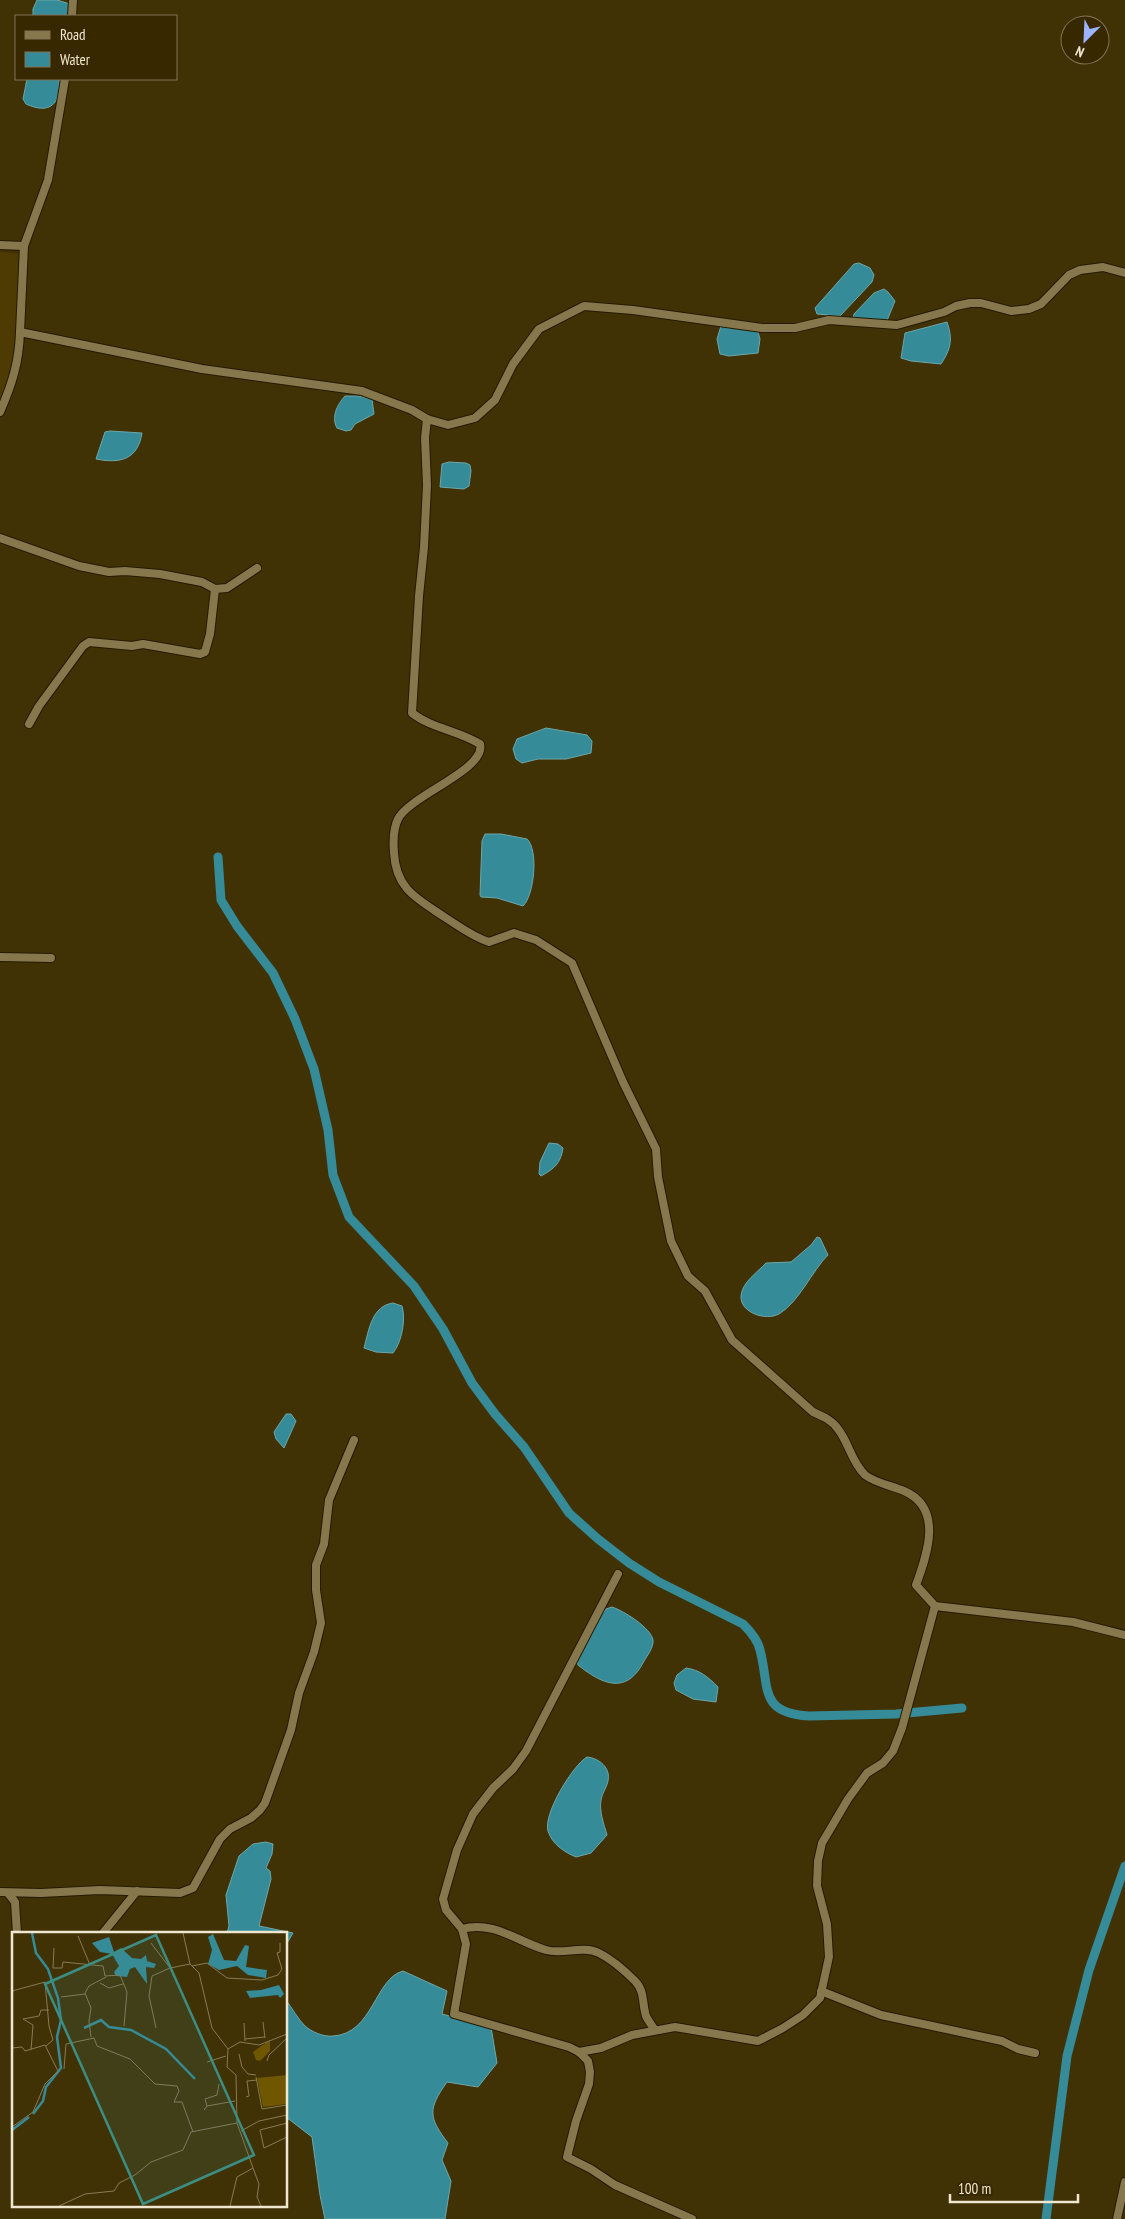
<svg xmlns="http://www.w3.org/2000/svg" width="1125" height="2219" viewBox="0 0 1125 2219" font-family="'PT Sans Narrow',sans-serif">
<rect width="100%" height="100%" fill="#413206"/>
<polygon fill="#4d3b03" points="0,252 22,254 16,350 0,404"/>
<g fill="#358b98" stroke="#6da7a9">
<polygon points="37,0 57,0 70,4 69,16 33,16 33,9"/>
<path d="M27 79H59C61 104 50 115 26 104L23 99Z"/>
<polygon points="859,263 870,268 874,275 872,282 840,316 817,314 815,308 854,264"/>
<polygon points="884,289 888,292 895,301 886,323 853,319 854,314 874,293"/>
<path d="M947 322C953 339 951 349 941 364L911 361 901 358 905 333Z"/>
<polygon points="721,326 757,329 760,339 758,353 729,356 720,354 717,339"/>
<path d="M345 396H358L372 399 374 414 355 424 351 430 346 431 337 428C331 417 337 405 345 396Z"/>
<path d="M110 431 142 433C138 459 121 464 96 459L105 432Z"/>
<polygon points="449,462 466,463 470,465 471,471 469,486 464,489 440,487 442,464"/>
<polygon points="546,728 587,735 592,741 591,753 566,759 538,759 522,763 516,759 513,749 517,739"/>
<path d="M485 834H501L527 839C539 850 534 896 523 906L497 898 481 897 480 895 482 841Z"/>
<path d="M549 1143 558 1144 563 1148C561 1163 554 1169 541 1176L539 1174 540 1162Z"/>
<path d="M817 1237 820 1238 828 1255C812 1271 799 1302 779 1314 766 1321 740 1313 741 1296 742 1282 758 1272 766 1263L791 1262 811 1245Z"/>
<path d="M393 1303 402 1306C406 1319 402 1342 393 1353L376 1352 364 1348C369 1329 372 1306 393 1303Z"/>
<polygon points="286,1414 291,1414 296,1421 284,1448 276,1439 274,1432"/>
<path d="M612 1607C624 1611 651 1628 653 1640 654 1647 647 1656 644 1661 627 1695 603 1685 578 1665L577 1660 602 1614 606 1609Z"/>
<path d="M686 1668C700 1670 708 1677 718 1687L716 1702 693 1699 676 1690 674 1683 677 1675Z"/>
<path d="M587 1757C599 1758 611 1768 608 1781 607 1787 602 1793 601 1800 599 1812 604 1824 607 1835L591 1853 576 1857C564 1852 552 1844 548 1831 543 1814 573 1765 587 1757Z"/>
<polygon points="266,1842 273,1844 272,1854 266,1868 270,1871 271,1879 259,1926 293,1933 286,1945 286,1933 227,1933 229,1926 226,1895 239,1856 253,1844"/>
<path d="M403 1971 447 1991 442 2014 491 2027 497 2063 478 2087 447 2082C428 2109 428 2117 448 2143L442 2160 451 2181 445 2219H325L320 2195 312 2137 286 2117V2000C292 2008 298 2019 305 2026 312 2032 323 2037 333 2036 373 2034 375 1978 403 1971Z"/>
</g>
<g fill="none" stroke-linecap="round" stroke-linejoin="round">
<g stroke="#358b98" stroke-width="9">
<path d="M218 857 221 900 237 926 273 973 295 1019 314 1069 328 1130 333 1175 349 1217 414 1286 443 1329 472 1383 495 1414 524 1447 569 1513 598 1539 629 1563 659 1582 743 1624C750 1631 758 1640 760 1650 770 1687 758 1713 809 1716L896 1714 962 1708"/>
<polyline points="1046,2219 1067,2056 1089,1970 1125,1866"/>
</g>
<defs>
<g id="street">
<polyline points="72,16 73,0"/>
<polyline points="0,245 24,246"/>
<polyline points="20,332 24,246 48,180 65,79"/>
<path d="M0 412C12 384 19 363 20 332L202 369 362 391 412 410 427 419 448 425 475 418 495 400 513 364 539 329 584 306 633 310 762 328H795L829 320 897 325 944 312 956 306 970 303H981L1011 311 1029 309 1041 304 1069 275 1080 270 1103 267 1125 273"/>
<path d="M427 419 425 438 427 485 424 547 419 596 412 713C431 728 459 731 480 744 487 769 409 796 398 819 393 829 393 841 394 853 396 890 418 899 446 918 460 927 473 937 489 942L514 933 536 940 572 963 623 1082 656 1149 658 1177 671 1241 688 1276 705 1291 732 1340 813 1412C822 1416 832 1420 838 1429 849 1443 851 1461 865 1475 875 1483 893 1486 904 1491 944 1508 927 1555 916 1585L935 1606 1073 1622 1125 1635"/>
<polyline points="0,538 79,566 109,572 125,571 160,574 202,582 215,589 227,588 257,568"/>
<polyline points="29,724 39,706 83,646 89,642 132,646 143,644 200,654 205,652 210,634 215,589"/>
<polyline points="0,957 51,958"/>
<polyline points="618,1574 526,1751 513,1769 493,1788 473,1814 457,1850 443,1899 446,1910 462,1929 466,1944 454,2014 569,2047 579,2052 588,2061 590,2072 589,2084 576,2121 567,2157 591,2169 615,2185 692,2219"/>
<polyline points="0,1892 41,1893 100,1890 180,1893 193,1888 220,1839 230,1829 251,1818 260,1810 265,1803 291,1730 299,1693 314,1652 321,1623 316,1590 316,1565 324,1544 329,1500 354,1440"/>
<polyline points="8,1893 15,1902 17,1933"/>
<path d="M462 1929C493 1920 518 1942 546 1950 563 1955 582 1945 599 1953 613 1960 624 1970 635 1981 645 1991 642 2004 646 2016 648 2021 652 2025 654 2029"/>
<polyline points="103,1933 137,1891"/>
<polyline points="821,1991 881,2015 1002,2041 1018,2049 1035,2053"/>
<polyline points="579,2052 601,2048 632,2035 675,2027 758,2041 783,2028 803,2015 820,1998 829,1957 827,1924 817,1886 818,1861 822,1843 848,1799 867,1773 883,1763 893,1751 902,1728 935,1606"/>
<polyline points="1117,2219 1125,2182"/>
</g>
</defs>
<use href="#street" stroke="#251a00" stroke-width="10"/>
<use href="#street" stroke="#87774d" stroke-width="8"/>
</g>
<g transform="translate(12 1932)">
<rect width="275" height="275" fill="#413206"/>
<path d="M258 108V119L248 129 244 128 241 120ZM275 143V172L251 175 245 146Z" fill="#6f5601"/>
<path d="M201 2 212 28 224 29 233 13 237 14 234 35 255 38 254 46 236 43 225 34 207 38 196 32 200 18 196 5ZM97 5 102 20 109 16 120 26 129 27 134 23 135 29 144 32 142 36 134 35 135 52 123 35 118 37 115 45 104 44 102 40 107 34 100 22 88 20 80 11ZM267 53 272 62 268 66 266 63 238 66 234 59 249 58Z" fill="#358b98"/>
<path fill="none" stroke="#358b98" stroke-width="2.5" d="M20 1 24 21 36 37 46 66 49 88 45 105 49 136 34 155 31 169 21 182M72 96 89 88 97 95 119 98 154 117 183 147M0 198 17 185"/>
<path fill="none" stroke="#877a57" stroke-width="1" d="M171 1 178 32 187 41 200 96 216 117M66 4 78 33M139 11 158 36M42 16 41 36H50L51 30 91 34 93 44 108 43 115 60 112 94M180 34 195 31 215 46 250 48 266 43 270 37 265 21 268 20V11M88 51 97 56 111 52M0 59 33 50 37 94 41 108 34 114M49 65 73 62M251 90 253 106M232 91 233 109M144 96 137 64 140 44 158 36 178 32M79 105 77 89 79 76 73 61 77 54 94 45M233 107 253 105M0 116 10 115 13 119 33 113 46 139 33 152 21 180 0 195M19 118 21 93 11 87 27 84 29 78H37M227 122 230 135 236 142 244 143M255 129 257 123 275 106M195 130 214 124M52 137 54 112 82 106 85 114 118 127 143 152 165 154 167 159 162 170H170L181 200M244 145 250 177 275 173M234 165 237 164 235 149 245 148M195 174 193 167 205 163 207 152M192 178 195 174 223 169M275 191 248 198 252 216 275 205M229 199 247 189 275 183M241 236 247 252 245 265 249 274M47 274 73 262 102 259 107 251 123 243 139 230 171 218 179 200 225 191 224 143 215 135 216 117 228 110 247 113 275 102M218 274 225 245 241 236 225 191"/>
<path fill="#3c8d82" fill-opacity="0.15" stroke="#3c8d82" stroke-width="2.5" d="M144 3 242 223 131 272 33 52Z"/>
<rect width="275" height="275" fill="none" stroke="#f0e7d1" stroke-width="2.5"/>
</g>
<rect x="15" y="15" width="162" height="65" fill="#372800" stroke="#817454"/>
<rect x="25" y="31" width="25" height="8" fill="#87774d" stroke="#817454"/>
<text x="60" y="40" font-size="15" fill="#f0e7d1">Road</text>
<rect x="25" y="52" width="25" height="15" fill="#358b98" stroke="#817454"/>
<text x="60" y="65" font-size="15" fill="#f0e7d1">Water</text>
<g transform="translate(1085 40) rotate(204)"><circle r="24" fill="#372800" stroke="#817454"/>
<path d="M0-4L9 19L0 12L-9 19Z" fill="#9bb4fd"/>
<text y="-8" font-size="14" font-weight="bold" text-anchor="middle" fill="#f0e7d1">N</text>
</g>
<path d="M950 2194v8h128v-8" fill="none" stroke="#f0e7d1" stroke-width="2.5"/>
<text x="958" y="2194" font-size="15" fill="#f0e7d1" stroke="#372800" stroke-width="4" paint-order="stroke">100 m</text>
</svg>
